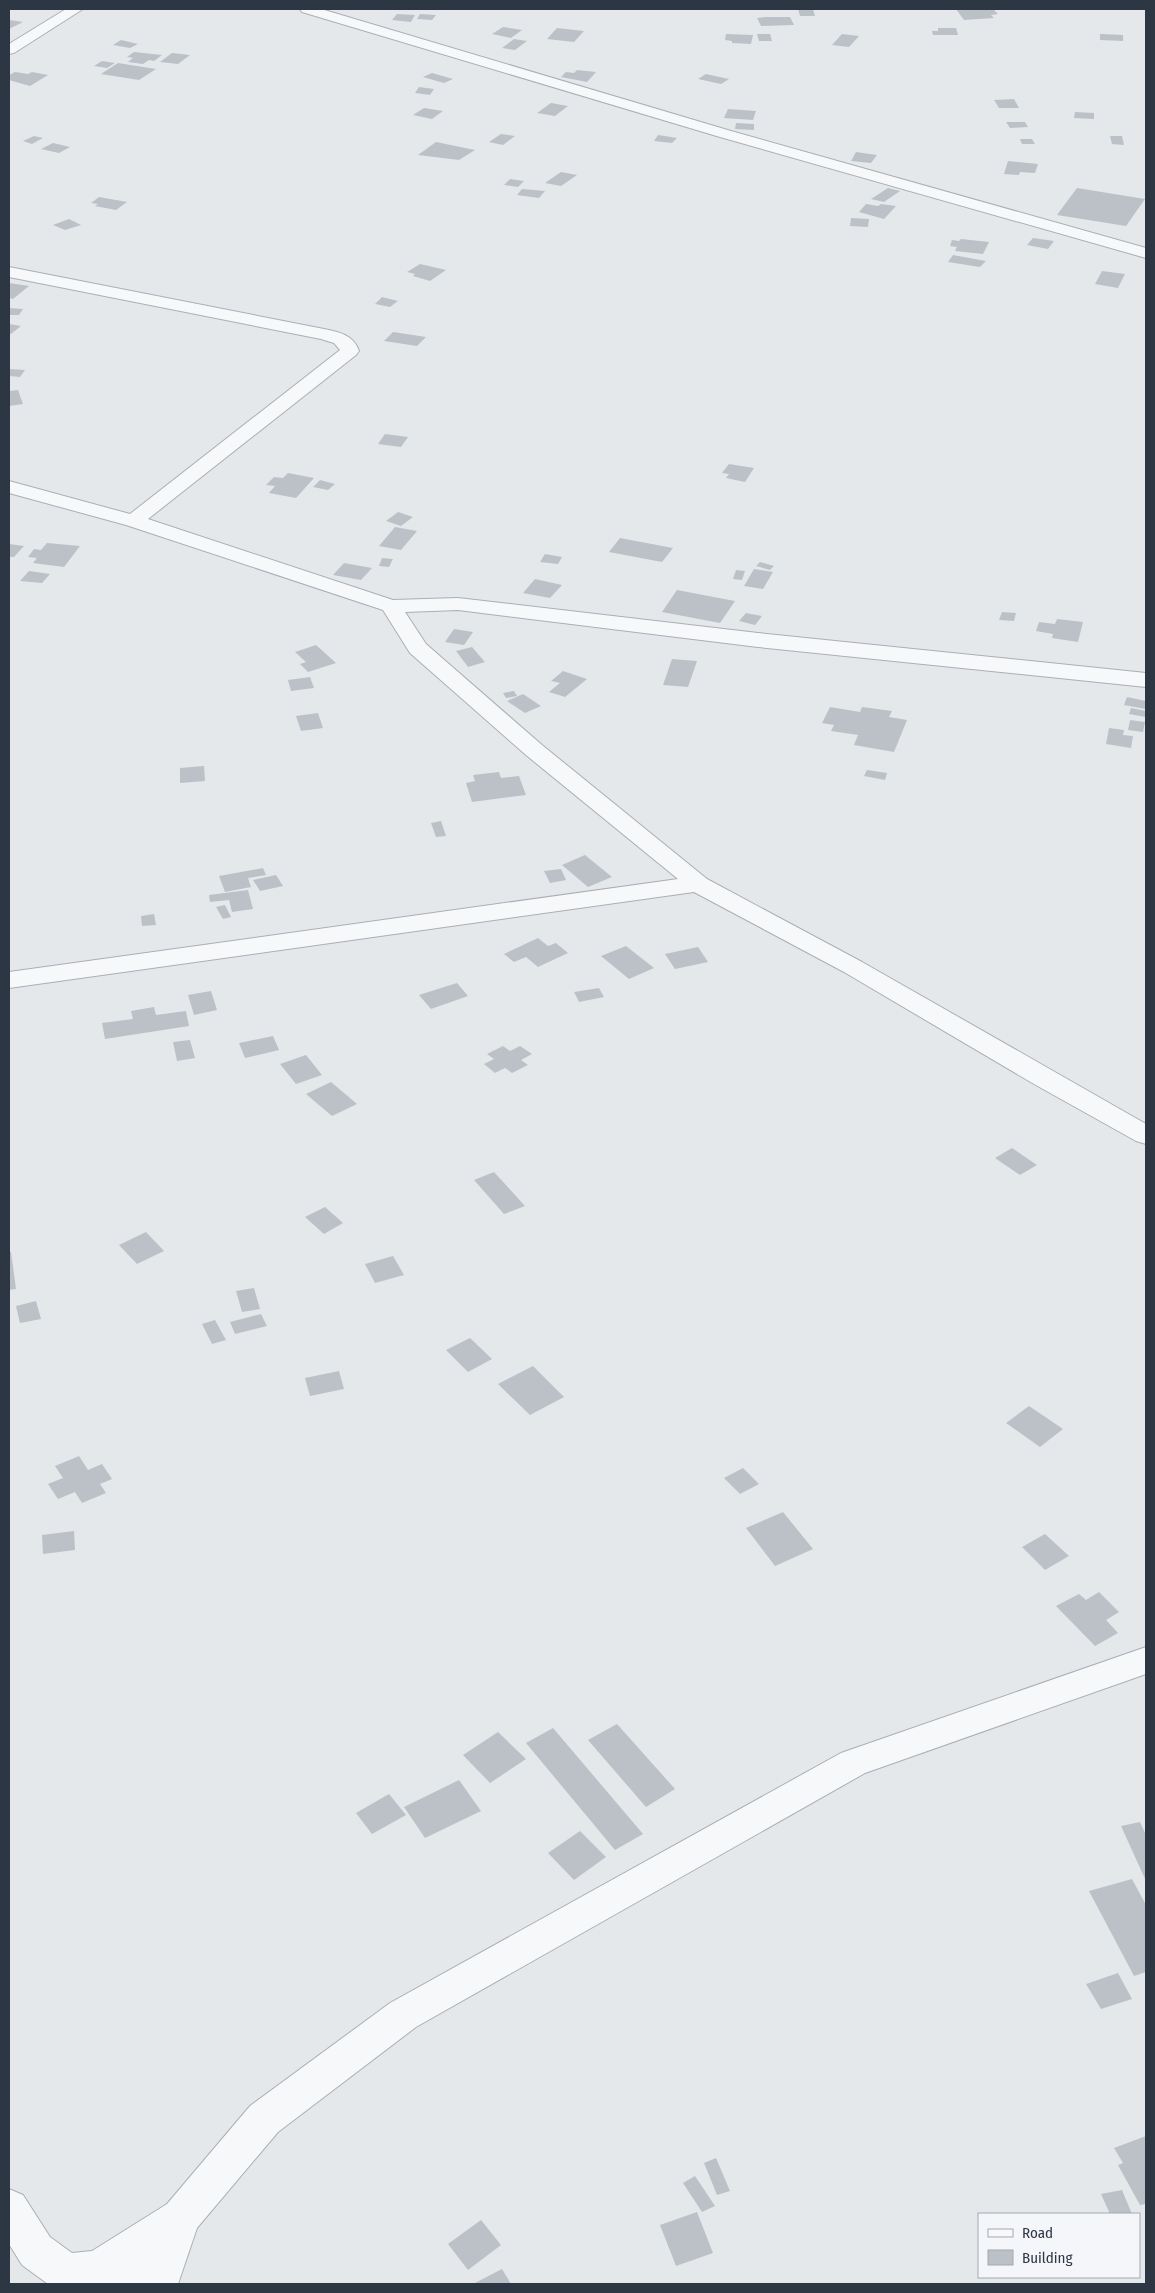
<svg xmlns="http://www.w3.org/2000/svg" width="1155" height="2293" viewBox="0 0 1155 2293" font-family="'Fira Sans Condensed',sans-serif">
<rect width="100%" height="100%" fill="#e4e8eb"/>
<g fill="#bcc1c8">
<polygon points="798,9 813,9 815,16 800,16"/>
<polygon points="956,9 987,9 994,10 998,14 991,15 994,18 964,20"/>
<polygon points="397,14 415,15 411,22 392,20"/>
<polygon points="420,14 436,15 432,20 417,19"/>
<polygon points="765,17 790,17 794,25 761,26 757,18"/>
<polygon points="10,20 23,22 9,29"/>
<polygon points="503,27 522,30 511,38 492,34"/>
<polygon points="557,28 584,31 574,42 547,39"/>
<polygon points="938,28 956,28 958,35 933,35 932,31 938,31"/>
<polygon points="726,34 753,35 751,44 732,43 732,41 725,40"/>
<polygon points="757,34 770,34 772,41 759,41"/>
<polygon points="842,34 859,36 849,47 832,45"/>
<polygon points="1100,34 1123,35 1123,41 1100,40"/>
<polygon points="514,39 527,41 515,50 502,48"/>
<polygon points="121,40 138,44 130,48 113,45"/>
<polygon points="134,52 162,55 154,61 149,60 143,64 128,62 133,58 127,57"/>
<polygon points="172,53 190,55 178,64 160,62"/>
<polygon points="102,61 115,63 107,68 94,66"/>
<polygon points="118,63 156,69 139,80 101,74"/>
<polygon points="577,70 596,72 587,82 561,77 566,72 574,73"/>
<polygon points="15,72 28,74 32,72 48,75 30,86 9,80 9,75"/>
<polygon points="432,73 453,79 444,83 423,77"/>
<polygon points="706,74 729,79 721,84 698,79"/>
<polygon points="419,87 434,89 430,95 415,93"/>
<polygon points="1014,99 1019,108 999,108 994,100"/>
<polygon points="551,103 568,106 555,116 537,113"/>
<polygon points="424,108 443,111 432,119 413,115"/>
<polygon points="728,109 756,111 753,120 724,118"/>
<polygon points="1075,112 1094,113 1094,119 1074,118"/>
<polygon points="1006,122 1025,122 1028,127 1010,128"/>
<polygon points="736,123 754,124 754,130 735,129"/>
<polygon points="501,134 515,136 503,145 489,142"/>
<polygon points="658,135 677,138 672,143 654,141"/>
<polygon points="34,136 43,138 32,144 23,141"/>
<polygon points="1110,136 1122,136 1124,145 1112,144"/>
<polygon points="1020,139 1032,139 1035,144 1022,144"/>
<polygon points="436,142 475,150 459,160 418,155"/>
<polygon points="53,143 70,147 59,153 41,149"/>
<polygon points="856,152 877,155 871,163 851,161"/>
<polygon points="1008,161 1038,164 1035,173 1020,172 1019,175 1004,174"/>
<polygon points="561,172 577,175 561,186 545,183"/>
<polygon points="510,179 524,181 518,187 504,185"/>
<polygon points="888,188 900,191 884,202 871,199"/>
<polygon points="1077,188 1145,199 1126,226 1057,215"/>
<polygon points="522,189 545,191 539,198 517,195"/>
<polygon points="99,197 127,202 116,210 95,206 98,204 91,203"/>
<polygon points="866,204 878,206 881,204 896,206 884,219 859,212"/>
<polygon points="851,218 869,219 868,227 850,226"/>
<polygon points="69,219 81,225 65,230 53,225"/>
<polygon points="1033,238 1054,241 1048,249 1027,245"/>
<polygon points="961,239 989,242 983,254 955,251 957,247 950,246 952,240 959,241"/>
<polygon points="953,255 986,261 980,267 948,262"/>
<polygon points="420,264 446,270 430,281 413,276 415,274 407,272"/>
<polygon points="1102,271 1125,274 1118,288 1095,284"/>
<polygon points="9,283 29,286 13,299 9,298"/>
<polygon points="382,297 398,301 390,307 375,304"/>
<polygon points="9,308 23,309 19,315 9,315"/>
<polygon points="9,324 21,326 11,334 9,333"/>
<polygon points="393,332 426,337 417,346 384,341"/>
<polygon points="9,369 25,370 20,377 9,376"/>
<polygon points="18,390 23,404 9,406 9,391"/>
<polygon points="385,434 408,437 401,447 378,444"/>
<polygon points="729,464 754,468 745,482 726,478 729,474 722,473"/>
<polygon points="288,473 314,478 296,498 269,493 275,486 266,485 274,477 283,478"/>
<polygon points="320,480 335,484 328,490 313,487"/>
<polygon points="398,512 413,517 401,526 386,521"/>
<polygon points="395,527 417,531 401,550 379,546"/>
<polygon points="620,538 673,548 662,562 609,552"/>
<polygon points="47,543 80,546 64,567 33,563 37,558 28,557 34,549 41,550"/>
<polygon points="9,544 24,546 14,557 9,557"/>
<polygon points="545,554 562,557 558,564 540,562"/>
<polygon points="382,558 393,559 389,567 379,566"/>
<polygon points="760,562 774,566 770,570 756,566"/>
<polygon points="344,563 372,568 361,580 333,575"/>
<polygon points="754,569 773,572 763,589 744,586"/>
<polygon points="736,570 745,571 742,580 733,579"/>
<polygon points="29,571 50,574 42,583 20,581"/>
<polygon points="535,579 562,585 550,598 523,593"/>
<polygon points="677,590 735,601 720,623 662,612"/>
<polygon points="1002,612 1016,613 1014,621 999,620"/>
<polygon points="746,613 762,616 755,625 739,621"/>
<polygon points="1057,619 1083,622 1078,642 1052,638 1053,634 1036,631 1039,622 1055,624"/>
<polygon points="454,629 473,632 464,645 445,642"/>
<polygon points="316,645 336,663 308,672 300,664 306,662 295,652"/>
<polygon points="472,647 485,662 468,667 456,651"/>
<polygon points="672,659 697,661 688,687 663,685"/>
<polygon points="563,671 587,679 565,697 549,692 560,683 551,681"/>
<polygon points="310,677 314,688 291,691 288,680"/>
<polygon points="514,691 517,696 506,698 503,693"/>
<polygon points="523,694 541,706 525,713 507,701"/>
<polygon points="1127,697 1146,701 1146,709 1124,705"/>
<polygon points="830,707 860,712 862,707 892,711 889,717 907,720 894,752 854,745 858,735 831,731 834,725 822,723"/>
<polygon points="1131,708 1146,711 1146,717 1129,714"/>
<polygon points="318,713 323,728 301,731 296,716"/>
<polygon points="1130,720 1145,722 1143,732 1128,730"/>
<polygon points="1109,728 1124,730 1123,735 1133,736 1131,748 1106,744"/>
<polygon points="204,766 205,781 180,783 180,768"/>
<polygon points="867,770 887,773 885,780 864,776"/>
<polygon points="499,772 501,778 519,776 526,795 472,802 466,783 475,781 473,775"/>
<polygon points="441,821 446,836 436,837 431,823"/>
<polygon points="585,855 612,877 588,887 562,865"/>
<polygon points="263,868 266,875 248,878 251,887 225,892 219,876"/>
<polygon points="561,869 566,880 550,883 544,871"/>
<polygon points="276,875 283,886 260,891 253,880"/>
<polygon points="248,890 253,909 232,912 229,900 210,902 209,895"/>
<polygon points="225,905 231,917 223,919 216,907"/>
<polygon points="154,914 156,925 142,926 141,916"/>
<polygon points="538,938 548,946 556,943 568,953 538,967 526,957 514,962 504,954"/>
<polygon points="626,946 654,968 629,979 601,956"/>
<polygon points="698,947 708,962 675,969 665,954"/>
<polygon points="457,983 468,996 431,1009 419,995"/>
<polygon points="599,988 604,997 579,1002 574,992"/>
<polygon points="211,991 217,1010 194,1015 188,995"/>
<polygon points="154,1007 156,1015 186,1011 189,1026 105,1039 102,1023 133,1019 131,1011"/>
<polygon points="273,1036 279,1050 245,1058 239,1043"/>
<polygon points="190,1040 195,1058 177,1061 173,1042"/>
<polygon points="503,1046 510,1051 520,1046 532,1054 521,1060 528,1065 512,1073 505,1068 495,1073 484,1064 494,1059 487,1054"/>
<polygon points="306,1055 322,1075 296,1084 280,1064"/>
<polygon points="331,1082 357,1104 332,1116 306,1094"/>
<polygon points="1012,1148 1037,1165 1020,1175 995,1158"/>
<polygon points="494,1172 525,1206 504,1214 474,1180"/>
<polygon points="325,1207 343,1223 324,1234 305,1217"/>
<polygon points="146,1232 164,1251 137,1264 119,1245"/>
<polygon points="9,1252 11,1252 16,1289 9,1290"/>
<polygon points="393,1256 404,1275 375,1283 365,1264"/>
<polygon points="254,1288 260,1309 242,1312 236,1291"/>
<polygon points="36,1301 41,1319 20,1323 16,1306"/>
<polygon points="261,1314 267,1326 235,1334 230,1322"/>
<polygon points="215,1320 226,1340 212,1344 202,1324"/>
<polygon points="470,1338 492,1359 468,1372 446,1350"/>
<polygon points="533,1366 564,1397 530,1415 498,1384"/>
<polygon points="339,1371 344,1389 310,1396 305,1378"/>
<polygon points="1029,1406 1063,1429 1040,1447 1006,1423"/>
<polygon points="79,1456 88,1470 102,1464 112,1479 100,1484 106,1493 82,1503 75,1492 58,1499 48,1484 63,1478 55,1466"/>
<polygon points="743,1468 759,1484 740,1494 724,1478"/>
<polygon points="783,1512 813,1549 775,1566 746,1528"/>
<polygon points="74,1531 75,1550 43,1554 42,1535"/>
<polygon points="1045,1534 1069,1556 1045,1570 1022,1547"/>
<polygon points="1099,1592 1119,1612 1106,1620 1118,1633 1095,1646 1056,1606 1079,1594 1086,1600"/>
<polygon points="617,1724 675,1789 646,1807 588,1740"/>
<polygon points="553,1728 643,1834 615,1850 526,1743"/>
<polygon points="498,1732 526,1759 490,1783 463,1755"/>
<polygon points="459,1780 481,1811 425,1838 404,1807"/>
<polygon points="389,1794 406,1815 372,1834 356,1813"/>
<polygon points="1140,1822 1146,1835 1146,1881 1121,1826"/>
<polygon points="580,1831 606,1857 574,1880 548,1853"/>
<polygon points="1132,1879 1146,1905 1146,1972 1134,1976 1089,1891"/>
<polygon points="1118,1973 1132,1999 1101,2009 1086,1984"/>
<polygon points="1146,2136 1146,2204 1140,2205 1118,2165 1123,2163 1114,2148"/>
<polygon points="716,2158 730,2191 717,2195 704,2163"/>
<polygon points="695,2176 715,2206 702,2212 683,2183"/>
<polygon points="1122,2190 1132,2214 1110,2214 1101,2194"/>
<polygon points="697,2212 713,2253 676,2266 660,2225"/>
<polygon points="481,2220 501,2245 468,2270 448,2244"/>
<polygon points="502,2269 511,2284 473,2284"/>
</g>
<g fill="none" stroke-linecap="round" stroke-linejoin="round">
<defs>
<g id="street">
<polygon points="66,9 83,9 14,53 9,54 9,44"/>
<polygon points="300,9 321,9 731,131 1146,248 1146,258 720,137 302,12"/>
<path d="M9 267 324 329C339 332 354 335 359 351L356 355 148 519 393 600 458 598 758 633 1146 673V687L758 647 458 610 405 612 426 644 542 745 707 879 862 962 1146 1124V1144L1136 1141 1034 1084 844 972 694 892 9 988V972L678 879 526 755 410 653 383 610 126 525 9 493V481L130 514 340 350 334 343 321 339 9 277Z"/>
<polygon points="1146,1647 1146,1674 865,1773 416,2027 278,2132 197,2228 178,2284 48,2284 22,2265 9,2244 9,2189 23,2195 50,2237 72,2253 92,2251 167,2204 250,2106 390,2003 841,1753"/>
</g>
</defs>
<use href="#street" stroke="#a9afb5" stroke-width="2"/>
<use href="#street" fill="#f7f8fa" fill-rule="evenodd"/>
</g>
<rect width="1155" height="2293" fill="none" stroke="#2d3643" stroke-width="20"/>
<rect x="978" y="2213" width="162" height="65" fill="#f4f6f9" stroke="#a4a9b0"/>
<rect x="988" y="2229" width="25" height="8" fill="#f7f8fa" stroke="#a4a9b0"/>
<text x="1022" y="2238" font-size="15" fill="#2d3643">Road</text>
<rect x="988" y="2250" width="25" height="15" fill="#bcc1c8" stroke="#a4a9b0"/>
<text x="1022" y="2263" font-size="15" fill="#2d3643">Building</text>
</svg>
